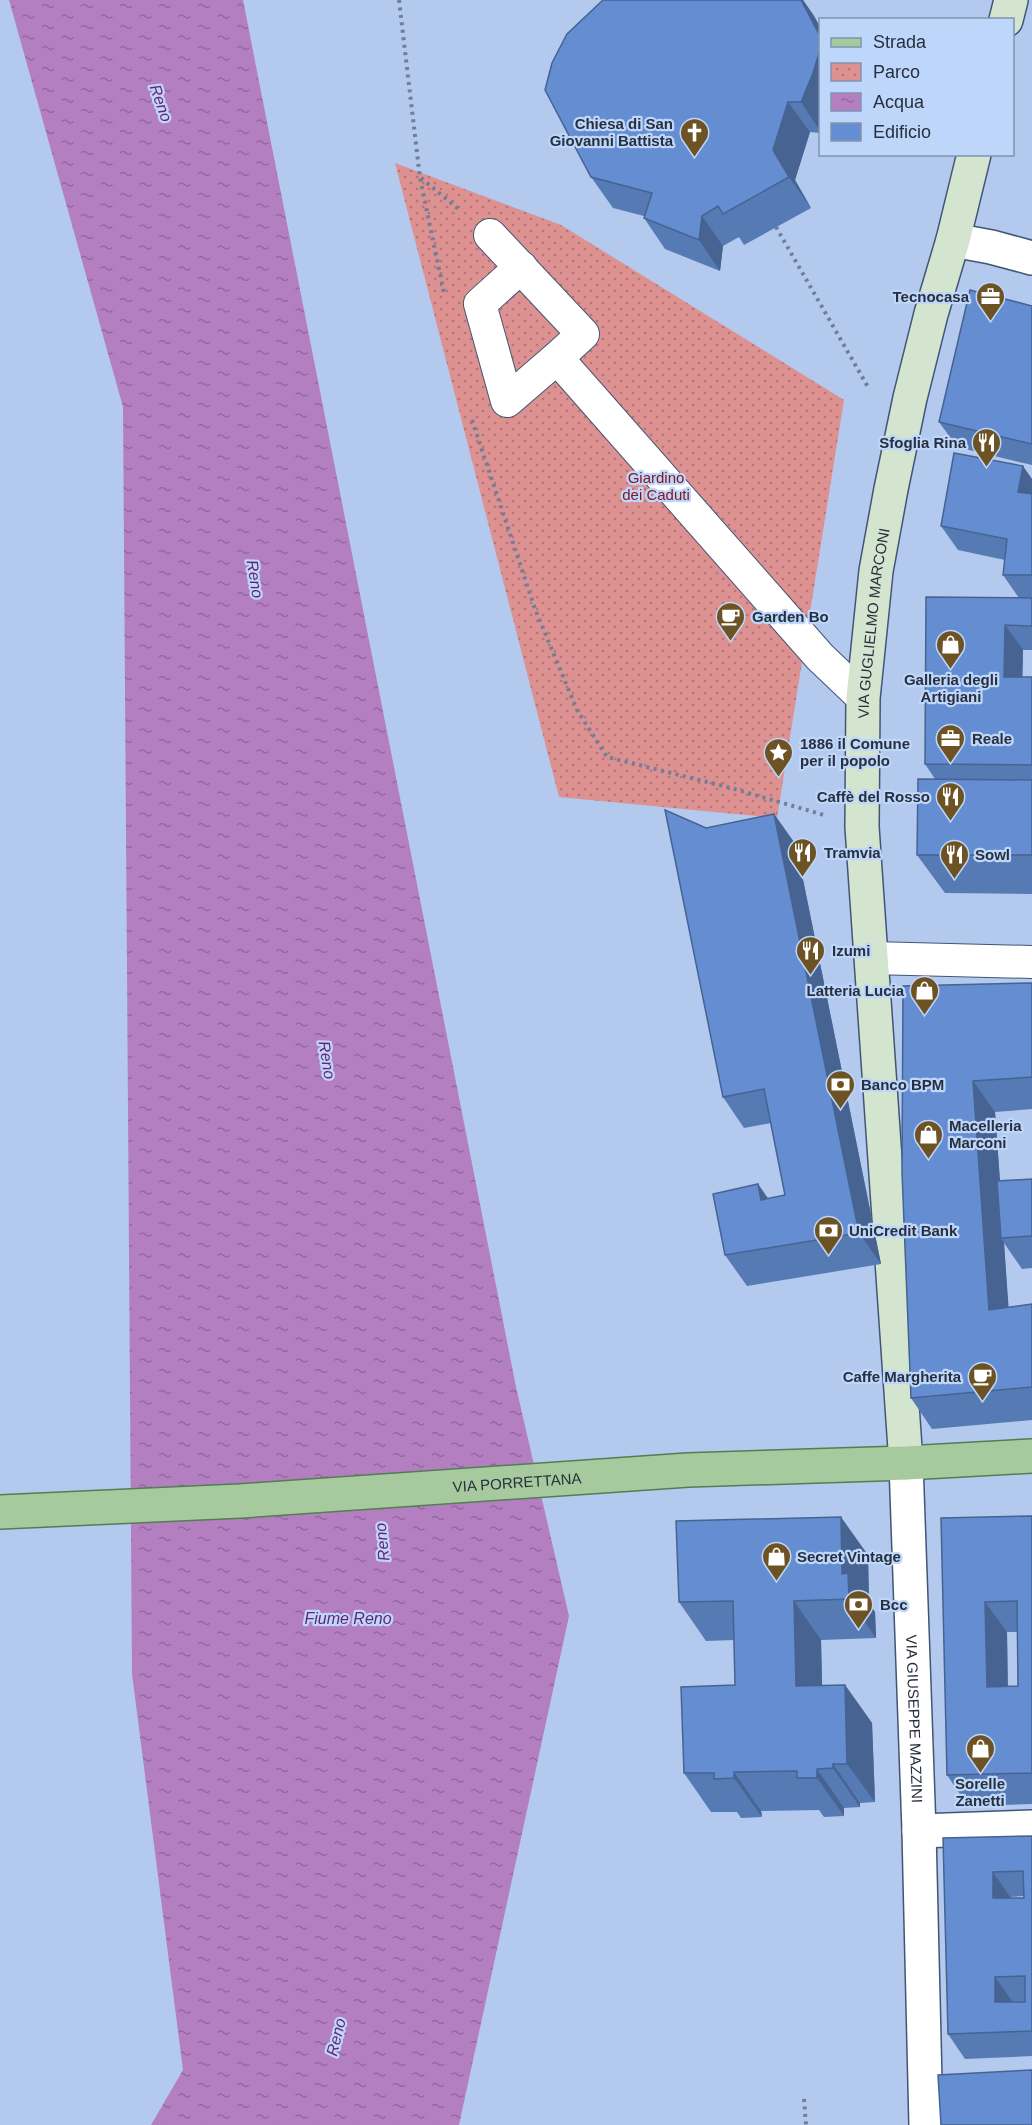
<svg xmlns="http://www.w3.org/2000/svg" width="1032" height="2125" viewBox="0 0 1032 2125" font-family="Arial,sans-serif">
<defs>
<pattern id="park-dots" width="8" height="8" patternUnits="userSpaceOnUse" patternTransform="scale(1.5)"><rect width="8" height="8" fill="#de9191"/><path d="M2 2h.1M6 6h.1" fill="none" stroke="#b47778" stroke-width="1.8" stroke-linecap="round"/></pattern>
<pattern id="water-ripples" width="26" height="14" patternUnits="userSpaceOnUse" patternTransform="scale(1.5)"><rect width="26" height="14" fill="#b47fc1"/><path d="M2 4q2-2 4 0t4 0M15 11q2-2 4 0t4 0" fill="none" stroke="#92689e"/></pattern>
</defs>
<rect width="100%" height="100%" fill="#b3c9ee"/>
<polygon fill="url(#park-dots)" points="395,163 561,225 844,400 777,818 559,797"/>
<polygon fill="url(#water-ripples)" points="9,0 243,0 516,1387 569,1616 459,2125 151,2125 183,2070 132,1674 123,407"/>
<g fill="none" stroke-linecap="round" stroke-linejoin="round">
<defs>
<g id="pedestrian">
<polyline points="490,235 583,334 557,358 820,657 863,698"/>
<polyline points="521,267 480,304 507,401 557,358"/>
<polyline points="871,958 1032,962"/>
</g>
<g id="minor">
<polyline points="953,240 991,247 1032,258"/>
<path id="s1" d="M906 1463 919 1831 926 2125"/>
<polyline points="919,1831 1032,1827"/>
</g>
<g id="secondary">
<polyline points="1006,20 1011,0"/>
<path id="s2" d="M906 1463 862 827 863 698 876 571 891 489 910 398 931 314 953 240 974 154"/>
</g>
<g id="primary">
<path id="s3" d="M0 1512 240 1501 688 1470 906 1463 1032 1456"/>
</g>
</defs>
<use href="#pedestrian" stroke="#425575" stroke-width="34"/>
<use href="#minor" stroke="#425575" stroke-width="36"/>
<use href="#secondary" stroke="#425575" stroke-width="36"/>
<use href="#primary" stroke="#537d53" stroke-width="36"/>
<g stroke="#707f99" stroke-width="4" stroke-dasharray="3 4.5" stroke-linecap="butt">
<polyline points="399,0 420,178 444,293"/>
<polyline points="421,178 461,211"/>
<polyline points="776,227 868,387"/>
<polyline points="472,420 535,609 577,710 607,757 731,788 824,815"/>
<polyline points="804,2099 806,2125"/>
</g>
<use href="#pedestrian" stroke="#fff" stroke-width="32"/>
<use href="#minor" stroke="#fff" stroke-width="33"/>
<use href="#secondary" stroke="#d3e5cf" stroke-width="33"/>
<use href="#primary" stroke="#a6ca9e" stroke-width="33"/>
</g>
<g fill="#567ab4" fill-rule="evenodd">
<polygon points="603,0 803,0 814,16 820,27 820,133 810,132 795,180 811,208 744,245 739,237 723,246 720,271 665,249 644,218 644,216 613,208 591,177"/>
<polygon points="1032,306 1032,465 957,447 939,422"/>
<polygon points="1032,479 1032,650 1023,650 1022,677 1032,677 1032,894 945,893 917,855 935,779 925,764 1019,598 1003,575 1005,560 958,550 941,526"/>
<polygon points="774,814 796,845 881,1264 747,1286 725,1255 768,1199 785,1195 771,1123 744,1128 723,1097 706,828"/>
<polygon points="1032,983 1032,1109 995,1112 1000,1181 1032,1179 1032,1268 1022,1269 1004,1243 1008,1307 1032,1304 1032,1420 932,1429 911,1398 902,1172"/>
<path d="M1032 1516V1804L968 1806 947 1775 941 1518ZM1007 1632H1017L1018 1686 1008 1687Z"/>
<polygon points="868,1555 869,1604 875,1612 876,1638 821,1640 822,1685 845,1685 872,1723 875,1802 860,1803 860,1807 844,1808 844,1816 824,1817 819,1810 761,1811 762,1817 741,1818 737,1812 711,1812 684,1773 735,1685 734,1640 706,1641 679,1602"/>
<path d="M1032 1836V2056L965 2059 948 2034 943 1838ZM1024 1896V1898H1010V1897Z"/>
</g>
<g fill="#466392">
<polygon points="801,0 803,0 814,16 820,27 820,36"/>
<polygon points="820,50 820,131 801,102"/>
<polygon points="788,102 810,132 795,180 811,208 789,177 773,150"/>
<polygon points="702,216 723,246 720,271 699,240"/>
<polygon points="1023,466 1032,479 1032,512 1018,492"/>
<polygon points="1005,625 1023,650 1022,702 1004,677"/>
<polygon points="774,814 796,845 881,1264 859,1233"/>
<polygon points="973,1081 995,1112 1004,1238 1001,1238 1004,1243 1011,1341 989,1310"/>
<polygon points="758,1184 780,1215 761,1200"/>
<polygon points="841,1517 868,1555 869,1604 875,1612 876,1638 849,1599 842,1574"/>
<polygon points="794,1601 821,1640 823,1725 796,1686"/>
<polygon points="985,1602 1007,1632 1008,1718 987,1687"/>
<polygon points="845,1685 872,1723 875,1802 847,1764"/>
<polygon points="833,1764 860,1803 860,1807 833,1768"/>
<polygon points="817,1769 844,1808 844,1816 817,1778"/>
<polygon points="734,1772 761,1811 762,1817 734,1778"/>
<polygon points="993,1872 1010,1897 1010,1923 993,1898"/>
<polygon points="995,1977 1012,2001 1012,2027 995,2002"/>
</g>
<g fill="#648ed1" stroke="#466392" stroke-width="1.5" fill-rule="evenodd">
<polygon points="603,0 801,0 820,36 820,50 813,73 801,102 788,102 773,150 789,177 723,214 718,206 702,216 699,240 644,218 652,193 591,177 545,90 552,63 567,34"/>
<polygon points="970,290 1032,306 1032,444 939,422"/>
<polygon points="954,453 1023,466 1018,492 1032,494 1032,575 1003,575 1007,539 941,526"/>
<polygon points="926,597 1032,598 1032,626 1005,625 1004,677 1032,677 1032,765 925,764"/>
<polygon points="918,779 1032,780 1032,855 917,855"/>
<polygon points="665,810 706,828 774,814 859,1233 725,1255 713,1194 758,1184 761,1200 785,1195 764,1089 723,1097"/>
<polygon points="1032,983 1032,1077 973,1081 989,1310 1032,1304 1032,1387 911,1398 902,1172 903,986"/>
<polygon points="1032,1179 1032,1236 1001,1238 997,1181"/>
<path d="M1032 1516V1773L947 1775 941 1518ZM1017 1601 1018 1686 987 1687 985 1602Z"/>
<polygon points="841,1517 842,1574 848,1573 849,1599 794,1601 796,1686 845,1685 847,1764 833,1764 833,1768 817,1769 817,1778 797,1778 797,1771 734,1772 734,1778 714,1779 714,1773 684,1773 681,1687 735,1685 733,1601 679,1602 676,1521"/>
<path d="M1032 1836V2031L948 2034 943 1838ZM1023 1871 1024 1898H993V1872ZM1025 1976V2002H995V1977Z"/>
<polygon points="1032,2070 1032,2125 941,2125 938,2075"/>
</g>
<defs>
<symbol id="church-pin" viewBox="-11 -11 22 30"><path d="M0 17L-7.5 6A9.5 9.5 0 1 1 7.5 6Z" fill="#6d5324" stroke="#bfd6fb"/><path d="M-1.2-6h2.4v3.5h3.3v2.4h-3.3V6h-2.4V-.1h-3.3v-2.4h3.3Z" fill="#fff"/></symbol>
<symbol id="office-pin" viewBox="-11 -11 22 30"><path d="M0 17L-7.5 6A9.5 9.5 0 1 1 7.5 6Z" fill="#6d5324" stroke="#bfd6fb"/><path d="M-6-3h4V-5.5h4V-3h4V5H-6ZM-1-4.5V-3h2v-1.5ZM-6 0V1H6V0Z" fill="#fff"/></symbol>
<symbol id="restaurant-pin" viewBox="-11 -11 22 30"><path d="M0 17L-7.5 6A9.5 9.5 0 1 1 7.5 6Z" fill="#6d5324" stroke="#bfd6fb"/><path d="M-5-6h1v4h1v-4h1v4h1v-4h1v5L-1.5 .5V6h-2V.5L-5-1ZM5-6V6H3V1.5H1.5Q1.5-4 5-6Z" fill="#fff"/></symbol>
<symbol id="cafe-pin" viewBox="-11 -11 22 30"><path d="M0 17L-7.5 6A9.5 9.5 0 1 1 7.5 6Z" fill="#6d5324" stroke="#bfd6fb"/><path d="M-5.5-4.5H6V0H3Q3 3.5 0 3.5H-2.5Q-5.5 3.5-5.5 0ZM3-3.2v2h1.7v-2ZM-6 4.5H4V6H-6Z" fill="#fff"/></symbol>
<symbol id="shop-pin" viewBox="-11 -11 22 30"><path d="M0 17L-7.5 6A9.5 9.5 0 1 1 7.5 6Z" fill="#6d5324" stroke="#bfd6fb"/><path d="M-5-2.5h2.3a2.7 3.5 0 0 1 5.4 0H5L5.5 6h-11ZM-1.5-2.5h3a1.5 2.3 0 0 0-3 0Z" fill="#fff"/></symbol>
<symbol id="sight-pin" viewBox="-11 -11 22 30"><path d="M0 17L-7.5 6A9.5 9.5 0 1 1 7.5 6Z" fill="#6d5324" stroke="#bfd6fb"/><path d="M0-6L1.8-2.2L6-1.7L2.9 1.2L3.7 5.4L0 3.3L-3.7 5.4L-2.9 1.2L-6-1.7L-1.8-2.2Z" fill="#fff"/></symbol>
<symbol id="bank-pin" viewBox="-11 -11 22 30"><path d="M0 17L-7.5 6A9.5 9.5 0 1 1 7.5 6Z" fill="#6d5324" stroke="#bfd6fb"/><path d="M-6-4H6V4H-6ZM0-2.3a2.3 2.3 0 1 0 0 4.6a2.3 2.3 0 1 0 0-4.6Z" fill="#fff"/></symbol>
</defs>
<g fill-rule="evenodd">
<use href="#church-pin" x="678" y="116" width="33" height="45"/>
<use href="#office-pin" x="974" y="280" width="33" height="45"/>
<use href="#restaurant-pin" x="970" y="426" width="33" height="45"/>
<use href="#cafe-pin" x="714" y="600" width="33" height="45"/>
<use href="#shop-pin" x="934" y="628" width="33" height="45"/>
<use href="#office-pin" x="934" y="722" width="33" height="45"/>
<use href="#sight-pin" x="762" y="736" width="33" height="45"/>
<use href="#restaurant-pin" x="934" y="780" width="33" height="45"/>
<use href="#restaurant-pin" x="786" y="836" width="33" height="45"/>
<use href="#restaurant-pin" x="938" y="838" width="33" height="45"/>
<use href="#restaurant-pin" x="794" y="934" width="33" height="45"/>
<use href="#shop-pin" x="908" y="974" width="33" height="45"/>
<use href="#bank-pin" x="824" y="1068" width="33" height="45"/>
<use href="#shop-pin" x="912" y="1118" width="33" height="45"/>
<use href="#bank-pin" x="812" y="1214" width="33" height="45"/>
<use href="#cafe-pin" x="966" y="1360" width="33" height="45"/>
<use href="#shop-pin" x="760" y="1540" width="33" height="45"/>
<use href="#bank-pin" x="842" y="1588" width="33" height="45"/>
<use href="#shop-pin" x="964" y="1732" width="33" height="45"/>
</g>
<g text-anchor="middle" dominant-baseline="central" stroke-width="4.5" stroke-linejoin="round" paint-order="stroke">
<g font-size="15" font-weight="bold" fill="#27303e" stroke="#bfd6fb" text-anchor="start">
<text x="673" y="123" text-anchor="end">Chiesa di San<tspan x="673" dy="17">Giovanni Battista</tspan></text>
<text x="969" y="296" text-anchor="end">Tecnocasa</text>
<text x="966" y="442" text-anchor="end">Sfoglia Rina</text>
<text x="752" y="616">Garden Bo</text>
<text x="951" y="679" text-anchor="middle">Galleria degli<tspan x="951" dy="17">Artigiani</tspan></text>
<text x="972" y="738">Reale</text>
<text x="800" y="743">1886 il Comune<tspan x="800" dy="17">per il popolo</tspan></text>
<text x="930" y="796" text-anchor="end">Caffè del Rosso</text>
<text x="824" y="852">Tramvia</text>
<text x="975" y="854">Sowl</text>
<text x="832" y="950">Izumi</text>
<text x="904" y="990" text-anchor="end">Latteria Lucia</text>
<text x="861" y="1084">Banco BPM</text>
<text x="949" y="1125">Macelleria<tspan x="949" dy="17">Marconi</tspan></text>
<text x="849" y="1230">UniCredit Bank</text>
<text x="961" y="1376" text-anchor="end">Caffe Margherita</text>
<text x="797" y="1556">Secret Vintage</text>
<text x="880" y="1604">Bcc</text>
<text x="980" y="1783" text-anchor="middle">Sorelle<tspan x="980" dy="17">Zanetti</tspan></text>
</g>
<g font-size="15" fill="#841826" stroke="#bfd6fb">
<text x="656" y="477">Giardino<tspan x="656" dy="17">dei Caduti</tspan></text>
</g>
<g font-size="15" fill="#27303e" stroke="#bfd6fb">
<text stroke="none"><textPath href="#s2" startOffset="842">VIA GUGLIELMO MARCONI</textPath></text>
<text stroke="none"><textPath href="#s3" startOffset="518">VIA PORRETTANA</textPath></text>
<text stroke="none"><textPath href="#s1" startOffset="256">VIA GIUSEPPE MAZZINI</textPath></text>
</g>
<g font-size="16" font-style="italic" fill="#662475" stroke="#bfd6fb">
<text transform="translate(161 103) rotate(71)">Reno</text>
<text transform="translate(255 579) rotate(81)">Reno</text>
<text transform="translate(327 1060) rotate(81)">Reno</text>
<text transform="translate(382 1542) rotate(-96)">Reno</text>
<text x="348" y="1618">Fiume Reno</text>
<text transform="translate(336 2037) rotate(-76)">Reno</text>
</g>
</g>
<rect x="819" y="18" width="195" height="138" fill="#bfd6fb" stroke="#8294af" stroke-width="1.5"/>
<rect x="831" y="38" width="30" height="9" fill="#a6ca9e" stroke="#8294af" stroke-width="1.5"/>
<text x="873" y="48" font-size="18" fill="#27303e">Strada</text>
<rect x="831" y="63" width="30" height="18" fill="url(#park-dots)" stroke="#8294af" stroke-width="1.5"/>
<text x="873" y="78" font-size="18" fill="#27303e">Parco</text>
<rect x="831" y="93" width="30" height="18" fill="url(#water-ripples)" stroke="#8294af" stroke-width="1.5"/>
<text x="873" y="108" font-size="18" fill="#27303e">Acqua</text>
<rect x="831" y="123" width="30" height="18" fill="#648ed1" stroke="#8294af" stroke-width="1.5"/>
<text x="873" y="138" font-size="18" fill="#27303e">Edificio</text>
</svg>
